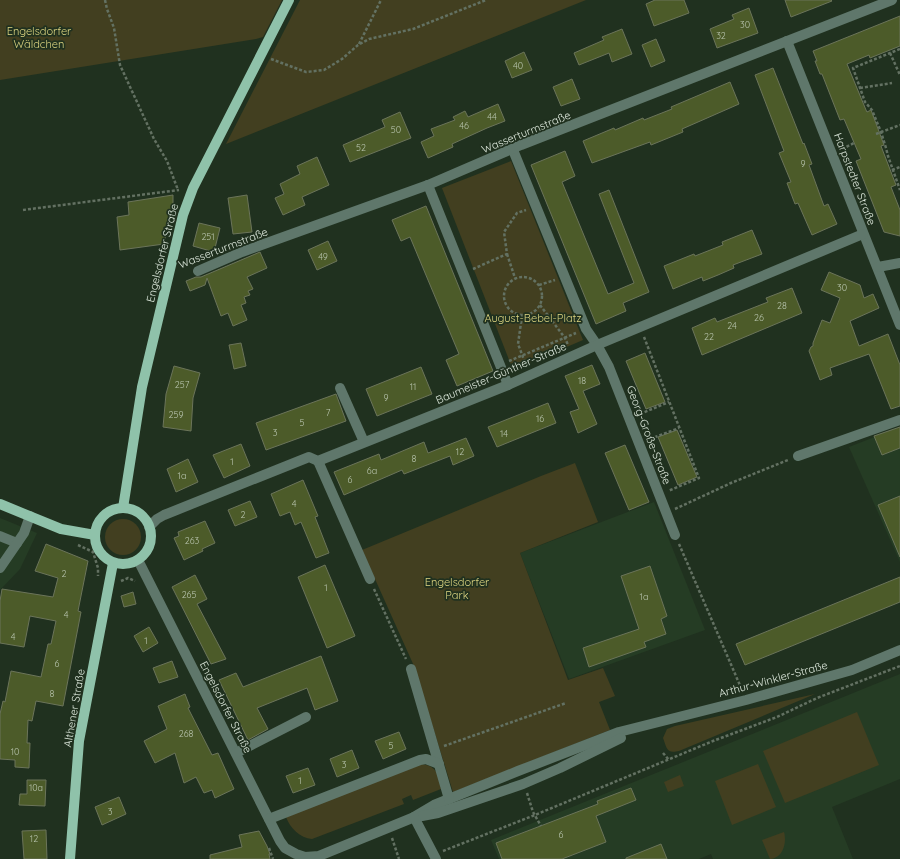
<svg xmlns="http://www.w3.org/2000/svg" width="900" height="859" viewBox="0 0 900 859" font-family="Quicksand,sans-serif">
<rect width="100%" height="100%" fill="#20311f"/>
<g fill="#253c24">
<polygon points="900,427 900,562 849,447"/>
<polygon points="654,502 705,630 569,679 520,553"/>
<polygon points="0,518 37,533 20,569 0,590"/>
<polygon points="900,674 900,779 832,807 853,859 713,859 711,854 699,859 499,859 491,840"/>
</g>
<g fill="#423f20">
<polygon points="0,0 282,0 263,37 256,39 0,80"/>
<polygon points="300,0 586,0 226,144"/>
<polygon points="511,161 583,340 513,370 442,188"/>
<polygon points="575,463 598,522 520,553 568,680 603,668 615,696 599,702 610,730 453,792 414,666 362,550 541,476"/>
<circle cx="123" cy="537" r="18"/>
<path d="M815 694 679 751C666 754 667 748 663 738L667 729 675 726Z"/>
<polygon points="857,712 879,765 785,803 763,751"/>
<path d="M419 764C436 765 439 773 441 789L413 800 411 795 402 799 404 804 312 839C300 838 290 828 286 817Z"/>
<polygon points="758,764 776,807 732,825 715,781"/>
<polygon points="680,775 684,786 668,792 664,782"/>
<path d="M784 832C787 843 783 858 770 859L762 840Z"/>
</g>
<g fill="#4c5b29" stroke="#6b745a">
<polygon points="655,0 684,0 689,13 654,26 646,4"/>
<polygon points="785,0 831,0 832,1 791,17"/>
<polygon points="749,8 758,33 717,48 710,29 734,19 732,15"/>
<polygon points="900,16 900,46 870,58 869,55 847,64 866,110 867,112 871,110 884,145 881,146 896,185 891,187 900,210 900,236 884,232 856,161 861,159 844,119 840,120 822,74 820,74 815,61 817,61 813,51"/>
<polygon points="622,29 632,54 612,62 609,53 579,65 574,53 604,40 602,37"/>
<polygon points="656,39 665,61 651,67 642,45"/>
<polygon points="524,52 532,70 512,78 505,61"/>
<polygon points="773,68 803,144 804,143 812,164 809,165 824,206 828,204 837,224 812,235 798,203 795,204 787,183 791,182 779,153 784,151 755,75"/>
<polygon points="572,79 580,99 561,106 553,87"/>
<polygon points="730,82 739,104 682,129 683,132 651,145 650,142 592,163 583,141 614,128 615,130 643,118 644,120 672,109 671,107"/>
<polygon points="498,104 505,121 487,128 452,144 453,147 428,158 421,142 434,136 431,129 455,120 453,117 465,111 468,117"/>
<polygon points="400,112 411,138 350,162 343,145 385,127 382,120"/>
<polygon points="565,151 575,176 562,182 608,294 634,283 599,194 609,190 649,292 623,303 626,311 596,324 531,165"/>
<polygon points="317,157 329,185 302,197 305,205 283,215 275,198 284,194 280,184 300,174 297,166"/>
<polygon points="173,195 173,209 171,210 164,244 120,250 117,217 129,215 128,202"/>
<polygon points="247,195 252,232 233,234 228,198"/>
<polygon points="426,206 493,371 457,386 446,360 459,354 410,237 401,241 392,220"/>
<polygon points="199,223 220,228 214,252 193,246"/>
<polygon points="752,230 762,254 733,265 734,268 718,275 703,281 702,277 673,289 664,266 694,254 695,256 723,245 722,242"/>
<polygon points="328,241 337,261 317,270 308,250"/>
<polygon points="260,252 267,268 247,277 253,289 248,291 250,295 244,297 246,303 241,305 247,320 233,326 228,313 221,316 207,278 205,285 190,291 186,281 196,277 201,277"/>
<polygon points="829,272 860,285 864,298 873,294 879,308 850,321 859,346 888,334 900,365 900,406 891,409 869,354 830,368 832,375 820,380 809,351 811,347 813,346 813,343 822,320 830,323 840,298 821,290"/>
<polygon points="792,288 802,313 702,355 692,328 715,318 717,322 768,302 766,298"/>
<polygon points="241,343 246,366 234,369 229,345"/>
<polygon points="645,353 665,402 646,409 626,361"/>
<polygon points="592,365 600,384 583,391 597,424 578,433 570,412 579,409 565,376"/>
<polygon points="174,366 200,373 193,398 191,431 163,427 166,394"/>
<polygon points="421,367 432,394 377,416 366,389"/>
<polygon points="336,394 346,421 266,450 256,423"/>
<polygon points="548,403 556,423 497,447 488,427"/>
<polygon points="900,427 900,448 882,455 874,436"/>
<polygon points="677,430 697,477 678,485 658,437"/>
<polygon points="466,438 474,456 453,465 450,456 404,474 402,470 344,495 334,472 379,454 381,460 424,442 428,453"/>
<polygon points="241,444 250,466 224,478 213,455"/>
<polygon points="625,445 649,502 629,510 605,453"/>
<polygon points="188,459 198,482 176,492 167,469"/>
<polygon points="303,480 318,516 315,517 329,553 316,558 301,522 295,525 290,512 280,516 271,494"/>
<polygon points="900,496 900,557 878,505"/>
<polygon points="250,501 257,517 235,526 228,510"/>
<polygon points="205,521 215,543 202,549 203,551 184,560 174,538 179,536 178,532"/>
<polygon points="46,544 88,561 78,611 81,612 63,706 36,701 32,721 28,720 27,743 30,743 29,768 15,767 15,760 0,759 0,714 3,701 5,702 11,671 41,677 48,644 51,644 56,621 30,616 24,647 0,643 0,601 2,589 53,597 58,578 35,571"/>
<polygon points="325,565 355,636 327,648 298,577"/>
<polygon points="650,566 667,616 661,619 666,634 644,642 646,647 589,667 583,648 639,629 621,576"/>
<polygon points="195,575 207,599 197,604 226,659 211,664 172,587"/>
<polygon points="900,577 900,602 745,665 736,644"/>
<polygon points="133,592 136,604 124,607 121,596"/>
<polygon points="149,627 158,643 143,652 134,636"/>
<polygon points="321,656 338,701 315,710 307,688 257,708 268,729 248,740 219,680 236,673 243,687"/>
<polygon points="172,661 178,677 159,683 153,668"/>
<polygon points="185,694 190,707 188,708 212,755 218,753 234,789 215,798 212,790 204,793 196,777 184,783 175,753 155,763 144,741 167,729 158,706"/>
<polygon points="399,732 406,749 383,759 375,741"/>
<polygon points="352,750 359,768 337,777 330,759"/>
<polygon points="308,768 315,785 293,793 286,776"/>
<polygon points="27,780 46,780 45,806 19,805 20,794 27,794"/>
<polygon points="631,788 636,800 596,816 606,842 562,859 502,859 496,843 598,804 597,801"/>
<polygon points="119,797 126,814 102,825 95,807"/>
<polygon points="46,830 47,859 24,859 22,831"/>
<polygon points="259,831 267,846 270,854 269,854 270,859 210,859 210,855 242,847 239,835"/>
<polygon points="661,844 667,859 626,859 626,858"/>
</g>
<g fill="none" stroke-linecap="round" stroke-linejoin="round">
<g stroke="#637162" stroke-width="2.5" stroke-dasharray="3 2" stroke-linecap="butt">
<polyline points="105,0 107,9 114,28 120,65 154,139 167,161 178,190"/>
<polyline points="359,44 381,0"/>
<polyline points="900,49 853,68 865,102 872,110 881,132 886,148 888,156 900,190"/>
<polyline points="890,53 900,75"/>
<polyline points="271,59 306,72 324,70 342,59 358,45 369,39 413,29 486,0"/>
<polyline points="860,88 892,83"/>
<polyline points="876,134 900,125"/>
<polyline points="842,149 854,143"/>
<polyline points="892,170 900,167"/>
<polyline points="23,210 179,190"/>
<polyline points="507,254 515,278"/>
<polyline points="473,269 507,254 504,232 517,213 526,210"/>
<circle cx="523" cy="296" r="19"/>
<polyline points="539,285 555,280"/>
<polyline points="540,305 565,338 568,345"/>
<polyline points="522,316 518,344 526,365"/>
<polyline points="644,337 699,478 668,491"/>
<polyline points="509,361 576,333"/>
<polyline points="640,414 669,402"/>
<polyline points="650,439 679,428"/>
<polyline points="675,509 731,483 788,460"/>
<polyline points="679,544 742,690"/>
<polyline points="78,545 93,552 98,568 98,576"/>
<polyline points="121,581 128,578 135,581"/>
<polyline points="374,589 406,659"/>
<polyline points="444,746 566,703"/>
<polyline points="663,753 669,760"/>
<polyline points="527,793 533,812 541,826"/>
<polyline points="392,838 399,859"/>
<polyline points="269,848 273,859"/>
<polyline points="443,851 535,815 713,741 777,717 817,698 900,666"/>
</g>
<g stroke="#5f776b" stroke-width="10">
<polyline points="787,41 900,325"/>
<polyline points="513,150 586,329 597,345 609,367 675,535"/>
<polyline points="428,185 508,385"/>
<polyline points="878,267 900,263"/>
<polyline points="198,271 242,252 428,185 521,145 892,0"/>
<polyline points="340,388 364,442"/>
<polyline points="798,456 900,420"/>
<polyline points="318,461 370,579"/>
<polyline points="149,527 157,519 164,515 309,457 318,461 508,385 597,345 863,234"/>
<polyline points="0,536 17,543"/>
<polyline points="138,560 280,841 285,848 296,854 305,857 319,856 412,818 434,805 518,771 619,732 746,700 852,670 900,650"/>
<polyline points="0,568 24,533 30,516"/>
<polyline points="411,669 449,799"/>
<polyline points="236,753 306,717"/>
<polyline points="422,816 438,813 523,784 560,768 621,738"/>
<polyline points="414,817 436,859"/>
<polyline points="269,819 420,760 426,759 439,764"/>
</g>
<g stroke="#8fc2aa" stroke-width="10">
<polyline points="0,504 61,529 95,535"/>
<polyline points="123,508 142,387 183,215 193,188 289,0"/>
<circle cx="123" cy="536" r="28"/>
<polyline points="70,859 79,741 113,563"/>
</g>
</g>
<g text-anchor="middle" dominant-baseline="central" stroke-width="3.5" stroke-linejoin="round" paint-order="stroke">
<g font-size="9" fill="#b8c4ae">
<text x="745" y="24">30</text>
<text x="721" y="35">32</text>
<text x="518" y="65">40</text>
<text x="492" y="116">44</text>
<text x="464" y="125">46</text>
<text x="396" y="129">50</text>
<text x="361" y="147">52</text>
<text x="803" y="163">9</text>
<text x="208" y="236">251</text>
<text x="323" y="256">49</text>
<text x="842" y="287">30</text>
<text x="782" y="305">28</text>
<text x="759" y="317">26</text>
<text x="732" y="325">24</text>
<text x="709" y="336">22</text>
<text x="582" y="380">18</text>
<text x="182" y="384">257</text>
<text x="413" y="386">11</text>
<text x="386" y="397">9</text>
<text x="328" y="412">7</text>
<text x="176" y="414">259</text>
<text x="540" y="418">16</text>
<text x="302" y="422">5</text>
<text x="275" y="432">3</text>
<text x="504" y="433">14</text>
<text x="460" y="451">12</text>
<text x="414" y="458">8</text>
<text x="232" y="461">1</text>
<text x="372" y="470">6a</text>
<text x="182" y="475">1a</text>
<text x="350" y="479">6</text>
<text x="294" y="503">4</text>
<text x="243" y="514">2</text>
<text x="192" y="540">263</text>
<text x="64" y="573">2</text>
<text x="326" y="587">1</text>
<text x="189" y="594">265</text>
<text x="644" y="596">1a</text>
<text x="66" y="614">4</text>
<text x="13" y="636">4</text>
<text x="146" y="640">1</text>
<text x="57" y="663">6</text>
<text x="52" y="693">8</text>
<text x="186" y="733">268</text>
<text x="391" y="745">5</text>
<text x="15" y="751">10</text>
<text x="344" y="764">3</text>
<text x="300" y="780">1</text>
<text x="36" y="787">10a</text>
<text x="110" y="811">3</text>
<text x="561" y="834">6</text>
<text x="34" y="838">12</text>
</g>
<g font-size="11" fill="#ddd480" stroke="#20311f">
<text x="39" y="31">Engelsdorfer<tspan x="39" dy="13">Wäldchen</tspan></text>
<text x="533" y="318">August-Bebel-Platz</text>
<text x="457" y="582">Engelsdorfer<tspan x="457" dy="13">Park</tspan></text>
</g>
<g font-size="11" fill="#dce7db" stroke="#20311f">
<text transform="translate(526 132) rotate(-22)">Wasserturmstraße</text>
<text transform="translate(855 179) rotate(69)">Harpstedter Straße</text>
<text transform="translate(223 248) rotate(-21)">Wasserturmstraße</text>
<text transform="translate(162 253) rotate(-76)">Engelsdorfer Straße</text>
<text transform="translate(501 373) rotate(-23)">Baumeister-Günther-Straße</text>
<text transform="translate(649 435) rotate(69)">Georg-Große-Straße</text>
<text transform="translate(773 679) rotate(-15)">Arthur-Winkler-Straße</text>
<text transform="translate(226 707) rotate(63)">Engelsdorfer Straße</text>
<text transform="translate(74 708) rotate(-80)">Althener Straße</text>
</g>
</g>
</svg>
